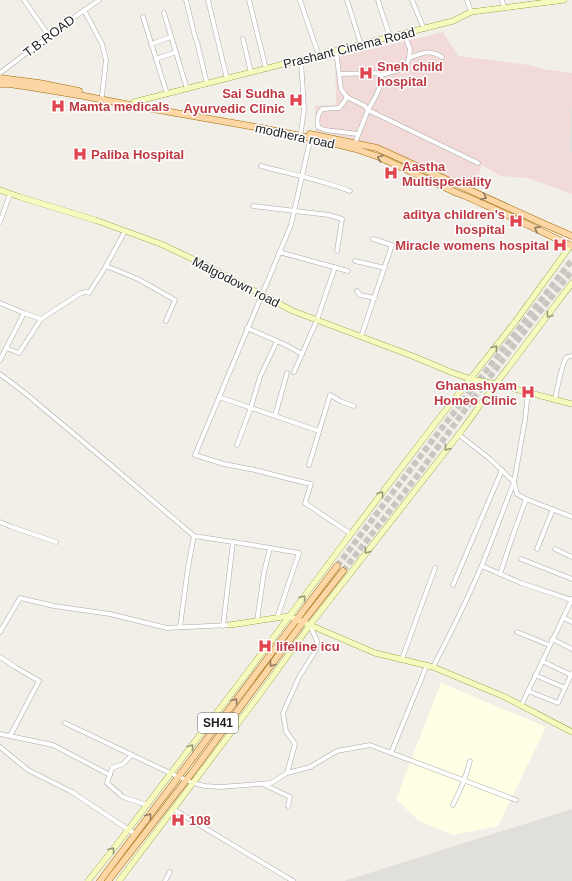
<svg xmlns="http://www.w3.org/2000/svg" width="572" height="881" viewBox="0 0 572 881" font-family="Arial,sans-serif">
<rect width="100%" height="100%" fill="#f2efe9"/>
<polygon fill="#e0dfdf" points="572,98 572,153 570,152 569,147"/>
<polygon fill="#f2dad9" points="443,32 458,56 529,65 542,69 572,73 572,98 569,147 570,152 572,153 572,194 528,178 500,176 482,165 474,190 465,185 377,145 336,135 316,131 315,106 336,105 335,58"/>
<polygon fill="#ffffe5" points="441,683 546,727 498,826 453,835 419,821 396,799"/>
<polygon fill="#e1dfda" points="572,809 572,881 344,881"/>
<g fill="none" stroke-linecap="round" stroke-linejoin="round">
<g stroke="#c8c6c1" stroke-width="6" stroke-dasharray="6 3" stroke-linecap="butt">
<polyline points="337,566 435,437 572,260"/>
<polyline points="343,571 417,476 467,407 530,324 572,271"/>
</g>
<defs>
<g id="street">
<polyline points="24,0 49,36"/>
<polyline points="186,0 195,37 197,42 207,84"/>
<polyline points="208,0 227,79"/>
<polyline points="249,0 266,69"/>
<polyline points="300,0 319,56"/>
<polyline points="347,0 361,45"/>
<polyline points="378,0 380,7 390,37"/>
<polyline points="412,0 424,29"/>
<polyline points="467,0 471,12"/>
<polyline points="502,0 504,8"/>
<polyline points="84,10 102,44 106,60 102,96"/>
<polyline points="164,13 187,89"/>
<polyline points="143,17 167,94"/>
<polyline points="243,39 251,73"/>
<polyline points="151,44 171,37"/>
<polyline points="336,51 341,89 347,97 365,106 368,110 355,143"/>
<path d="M409 58C422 53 429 49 442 57"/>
<polyline points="156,59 176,52"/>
<polyline points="301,60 304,109 301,132"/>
<polyline points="0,73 73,18 99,0"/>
<path d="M340 74 376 73 381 75C384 84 373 101 368 110L478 163"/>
<polyline points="381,75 399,70 406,66 409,58 410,49 404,34"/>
<path d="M347 97 344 102 339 108 322 109C317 115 317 120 318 127L325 130 358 134"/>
<polyline points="311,136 291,225 195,455 224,464 255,470 286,478 311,484 305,503 351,534"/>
<path d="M261 166C291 174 321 180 350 191"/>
<polyline points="253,206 329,215 342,219 337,251"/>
<polyline points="0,222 10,194"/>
<polyline points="279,252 348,271"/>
<polyline points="355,261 385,268"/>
<polyline points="106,266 138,279 175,300 166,321"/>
<polyline points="357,291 360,295 375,298"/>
<polyline points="0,303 24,313 0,360"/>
<polyline points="24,313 41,319 81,293 86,292 89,293 106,266 125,231"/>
<polyline points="247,328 286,345 302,354"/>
<polyline points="361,337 392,245 373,239"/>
<polyline points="6,348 19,353 41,319"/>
<polyline points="294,372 317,320 335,267"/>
<polyline points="0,374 25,393 112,466 194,536 253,545 299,553 277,618"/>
<polyline points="528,392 525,420 514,482 517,494 526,499 572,517"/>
<polyline points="219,397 319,431"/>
<path d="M555 400C557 390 561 366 566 358 568 356 569 356 572 356"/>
<polyline points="275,416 287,373"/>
<polyline points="237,445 250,410 260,377 277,341"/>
<polyline points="309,465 330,395 342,402 354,406"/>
<polyline points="0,522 12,527 56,542"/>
<polyline points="537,549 553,509"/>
<polyline points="555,549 572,557"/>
<polyline points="521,559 572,579"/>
<polyline points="482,566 521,583 572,600"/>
<polyline points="500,574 513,535 526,499"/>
<polyline points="453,585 502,470"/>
<polyline points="564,618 572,622"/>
<polyline points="257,621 264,572 270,548"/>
<polyline points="223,626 233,542"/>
<polyline points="180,627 188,567 194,536"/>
<polyline points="0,632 20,598 54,606 110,614 167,628 230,625"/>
<polyline points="517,632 549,645"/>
<polyline points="552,639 572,649"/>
<polyline points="0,657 14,666 15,667 39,681 10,736"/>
<polyline points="402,659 435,568"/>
<polyline points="542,661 571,675"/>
<path d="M433 667C451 633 467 600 482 565 493 538 503 510 514 482L490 459 458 434"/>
<polyline points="535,675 565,688"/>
<polyline points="528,691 558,703 572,673"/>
<polyline points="521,706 572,599"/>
<polyline points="65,723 170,773 193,783 205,786 220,787 271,783 287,773 310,767 337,751 370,745 516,800"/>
<polyline points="0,734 53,745 110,775"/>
<polyline points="0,747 28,770 72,792 135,834"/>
<polyline points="391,753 427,665"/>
<polyline points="132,755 123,764 112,768 107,783 123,797 147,805"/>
<polyline points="287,773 295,744 286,731 283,713 299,677 316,650 317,641 310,625"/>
<polyline points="263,784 290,797 288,806"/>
<polyline points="453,805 464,781 470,761"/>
<polyline points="173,809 293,881"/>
<polyline points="165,881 170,872"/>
</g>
<g id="secondary">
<polyline points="134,102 453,21 471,12 564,0"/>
<polyline points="0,190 20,197 95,220 161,244 199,262 293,311 415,357 453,373 471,379 496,384 572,404"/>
<polyline points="230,625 289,616 375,653 433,667 505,697 572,732"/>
<polyline points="88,881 115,847 265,649 344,543 430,430 515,322 571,245"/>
<polyline points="119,881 257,698 310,625 463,429 480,405 572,283"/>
</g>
<g id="primary">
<polyline points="0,78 39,83 79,91"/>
<path d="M0 84H9L30 87 84 96 125 104 261 128 311 138 356 149 379 157 457 193C466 196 474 200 483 204 513 217 542 232 572 246"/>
<polyline points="310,134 377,148 542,223 572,236"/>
<polyline points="100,881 337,566"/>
<polyline points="108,881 191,774 303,622 343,571"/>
</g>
</defs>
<use href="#street" stroke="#a9a9a9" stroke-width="5"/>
<use href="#secondary" stroke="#707d05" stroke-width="6"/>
<use href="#primary" stroke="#a06b00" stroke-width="7"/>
<use href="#street" stroke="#fff" stroke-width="4"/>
<use href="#secondary" stroke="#f7fabf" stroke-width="5.5"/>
<use href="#primary" stroke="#fcd6a4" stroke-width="6"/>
</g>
<defs><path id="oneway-chevron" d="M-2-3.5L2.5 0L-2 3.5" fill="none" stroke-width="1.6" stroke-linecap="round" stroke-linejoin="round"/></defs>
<g stroke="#8f7c63">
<use href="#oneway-chevron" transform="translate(380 158) rotate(-158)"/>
<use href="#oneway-chevron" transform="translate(484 197) rotate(24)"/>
<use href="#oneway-chevron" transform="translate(537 229) rotate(-154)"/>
<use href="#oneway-chevron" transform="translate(272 664) rotate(127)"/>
<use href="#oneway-chevron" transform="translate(235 701) rotate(-53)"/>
<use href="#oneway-chevron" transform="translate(149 816) rotate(-53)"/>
</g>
<g stroke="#979978">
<use href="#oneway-chevron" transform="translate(549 315) rotate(127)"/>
<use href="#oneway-chevron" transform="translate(495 348) rotate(-52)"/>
<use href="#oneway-chevron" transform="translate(447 448) rotate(128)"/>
<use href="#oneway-chevron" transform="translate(381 494) rotate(-53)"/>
<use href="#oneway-chevron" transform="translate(367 551) rotate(128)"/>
<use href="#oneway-chevron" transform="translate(303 598) rotate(-53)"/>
<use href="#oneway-chevron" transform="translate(191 747) rotate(-53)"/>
<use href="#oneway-chevron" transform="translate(112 850) rotate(-52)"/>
</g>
<defs>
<symbol id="hospital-bare" viewBox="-9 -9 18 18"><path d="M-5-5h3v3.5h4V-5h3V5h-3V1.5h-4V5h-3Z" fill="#e0444e" stroke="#fff" stroke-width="2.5" paint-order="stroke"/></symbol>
</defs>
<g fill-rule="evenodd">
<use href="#hospital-bare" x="356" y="63" width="20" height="20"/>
<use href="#hospital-bare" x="286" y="90" width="20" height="20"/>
<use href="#hospital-bare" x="48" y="96" width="20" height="20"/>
<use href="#hospital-bare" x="70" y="144" width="20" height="20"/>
<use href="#hospital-bare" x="381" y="163" width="20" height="20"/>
<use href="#hospital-bare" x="506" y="211" width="20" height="20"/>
<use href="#hospital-bare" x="550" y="235" width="20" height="20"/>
<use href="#hospital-bare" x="518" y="382" width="20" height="20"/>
<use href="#hospital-bare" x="255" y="636" width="20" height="20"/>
<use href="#hospital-bare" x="168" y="810" width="20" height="20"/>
</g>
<g text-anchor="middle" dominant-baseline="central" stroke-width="3" stroke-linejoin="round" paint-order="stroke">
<rect fill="#fff" stroke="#646464" stroke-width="1" x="198" y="713" width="40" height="20" rx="3"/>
<g font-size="12" font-weight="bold" fill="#222">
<text x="218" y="723">SH41</text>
</g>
<g font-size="13" fill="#222" stroke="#fff">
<text transform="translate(49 36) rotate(-37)">T.B.ROAD</text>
<text transform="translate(349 48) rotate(-14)">Prashant Cinema Road</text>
<text transform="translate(295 136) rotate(12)">modhera road</text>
<text transform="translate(236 282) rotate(27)">Malgodown road</text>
</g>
<g font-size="13" font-weight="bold" fill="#be3a42" stroke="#fff" text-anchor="start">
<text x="377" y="66">Sneh child<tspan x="377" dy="15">hospital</tspan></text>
<text x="285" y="93" text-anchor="end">Sai Sudha<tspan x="285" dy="15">Ayurvedic Clinic</tspan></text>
<text x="69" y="106">Mamta medicals</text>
<text x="91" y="154">Paliba Hospital</text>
<text x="402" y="166">Aastha<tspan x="402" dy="15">Multispeciality</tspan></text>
<text x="505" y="214" text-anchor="end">aditya children's<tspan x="505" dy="15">hospital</tspan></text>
<text x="549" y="245" text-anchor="end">Miracle womens hospital</text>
<text x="517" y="385" text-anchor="end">Ghanashyam<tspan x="517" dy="15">Homeo Clinic</tspan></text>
<text x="276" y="646">lifeline icu</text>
<text x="189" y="820">108</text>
</g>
</g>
</svg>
